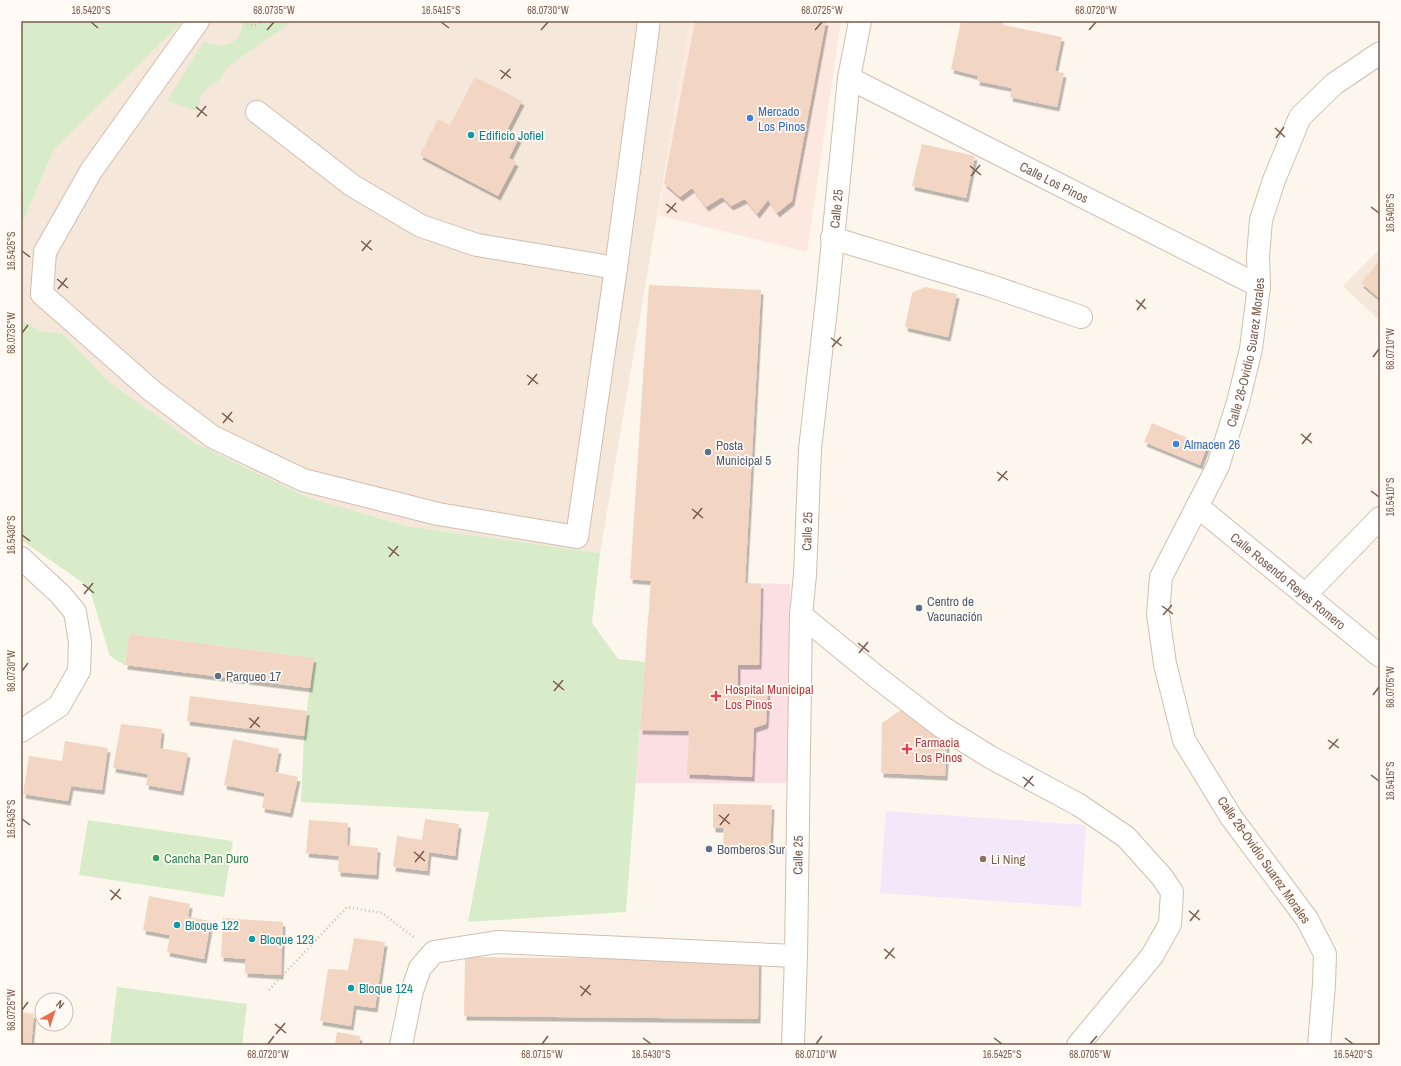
<svg xmlns="http://www.w3.org/2000/svg" width="1401" height="1066" viewBox="0 0 1401 1066" font-family="'Archivo Narrow',sans-serif">
<defs>
<filter id="shadow"><feDropShadow dx="2.5" dy="4.5" stdDeviation="0" flood-color="#0004"/></filter>
</defs>
<rect width="100%" height="100%" fill="#fdf6ec"/>
<g fill="#f5e8da">
<polygon points="183,21 690,21 600,553 406,526 307,497 195,443 108,381 63,334 42,331 21,320 21,226 53,151"/>
<polygon points="1380,249 1380,321 1343,286"/>
</g>
<polygon fill="#fde8e0" points="690,21 841,21 807,252 658,215"/>
<polygon fill="#f3e8fa" points="886,811 1086,825 1081,907 880,893"/>
<polygon fill="#fbdfe3" points="651,581 790,584 788,783 636,783"/>
<g fill="#d8ecc9">
<polygon points="21,21 183,21 53,151 21,226"/>
<path d="M244 21H293L226 68 220 80 211 85 201 96 197 111 167 101 203 42C217 46 233 48 241 33 243 29 241 24 244 21Z"/>
<polygon points="21,320 42,331 63,334 108,381 195,443 307,497 406,526 600,553 592,623 618,659 645,662 626,912 468,922 489,812 301,802 304,736 313,658 129,634 125,665 110,656 89,587 21,540"/>
<polygon points="88,820 233,841 224,897 79,875"/>
<polygon points="117,987 247,1004 242,1045 110,1045"/>
</g>
<g fill="#f3d5c3" filter="url(#shadow)">
<polygon points="695,21 826,21 792,201 777,213 768,200 757,214 745,199 731,206 722,197 706,207 692,188 680,197 664,183"/>
<polygon points="961,21 1003,21 1003,25 1062,37 1055,71 1064,73 1057,107 1010,97 1012,88 977,81 978,76 951,69"/>
<polygon points="475,77 522,101 506,132 519,138 509,158 516,162 498,196 420,155 438,119 450,125"/>
<polygon points="922,144 975,156 966,198 912,186"/>
<polygon points="1380,260 1380,299 1361,283"/>
<polygon points="649,285 761,290 745,583 761,584 759,665 738,665 738,686 768,687 766,724 754,728 752,777 687,774 689,731 640,730 651,581 630,579"/>
<polygon points="925,287 957,294 948,337 905,327 912,293"/>
<polygon points="1152,423 1207,446 1200,465 1144,442"/>
<polygon points="129,634 314,658 310,688 125,665"/>
<polygon points="190,696 307,711 304,736 187,721"/>
<polygon points="901,710 947,743 945,776 881,773 882,723"/>
<polygon points="121,724 162,729 160,748 188,753 181,791 146,785 148,774 113,768"/>
<polygon points="233,739 279,749 275,772 298,777 290,813 262,808 265,793 224,785"/>
<polygon points="65,741 108,748 102,790 71,786 68,801 23,794 29,756 62,761"/>
<polygon points="713,804 772,805 770,850 723,848 724,828 713,828"/>
<polygon points="425,819 459,824 455,856 429,852 427,871 393,867 397,836 422,840"/>
<polygon points="309,820 348,823 347,845 378,848 376,875 338,872 339,856 306,853"/>
<polygon points="149,896 190,904 188,917 211,921 204,959 167,952 170,935 143,930"/>
<polygon points="223,918 283,922 281,975 245,973 245,959 221,957"/>
<polygon points="354,938 385,942 375,1008 354,1005 351,1026 320,1021 328,969 348,970"/>
<polygon points="465,957 759,960 758,1019 464,1016"/>
<polygon points="21,1012 34,1014 31,1045 21,1045"/>
<polygon points="337,1032 360,1036 359,1045 328,1045 329,1043 335,1044"/>
</g>
<g fill="none" stroke-linecap="round" stroke-linejoin="round">
<defs>
<g id="minor">
<polyline points="198,21 91,171 45,252 42,294 152,391 213,437 303,480 438,514 577,537 616,268 649,21"/>
<path id="s1" d="M849 78 1259 286"/>
<polyline points="257,112 353,186 421,226 477,245 616,268"/>
<polyline points="832,238 991,286 1081,317"/>
<path id="s2" d="M1197 506 1380 656"/>
<polyline points="21,558 61,595 75,612 80,642 79,671 59,706 21,731"/>
<polyline points="1306,594 1380,518"/>
<polyline points="801,615 878,678 942,727 990,757 1079,805 1126,837 1162,877 1172,892 1170,924 1152,956 1078,1045"/>
<polyline points="401,1045 412,991 420,968 434,952 497,942 796,956"/>
<path id="s3" d="M1319 1045 1324 984 1325 954 1307 919 1231 817 1184 740 1165 664 1158 614 1161 577 1218 466 1238 402 1251 349 1259 286 1258 256 1261 220 1274 180 1300 117 1334 84 1380 53"/>
</g>
<g id="tertiary">
<path id="s4" d="M793 1045 796 956 801 615 805 575 810 449 827 300 849 78 860 21"/>
</g>
</defs>
<use href="#minor" stroke="#d1beb0" stroke-width="24"/>
<use href="#tertiary" stroke="#d1beb0" stroke-width="24"/>
<g stroke="#d9b8a5" stroke-width="2.5" stroke-dasharray="1 3" stroke-linecap="butt">
<polyline points="240,21 254,26 262,21"/>
<polyline points="269,990 347,907 382,913 415,938"/>
</g>
<use href="#minor" stroke="#fff" stroke-width="22"/>
<use href="#tertiary" stroke="#fff" stroke-width="22"/>
</g>
<path fill="none" stroke="#7a5c4d" stroke-width="1.5" d="M91 22 98 28M441 22 449 28M267 30 274 22M541 30 548 22M815 30 822 22M1089 30 1096 22M500 70 511 78M501 79 510 69M196 107 207 116M197 117 206 106M1275 128 1285 137M1276 138 1284 127M970 166 981 175M971 176 980 165M666 204 677 212M1371 207 1379 213M667 213 676 203M361 241 372 250M22 251 30 257M362 251 371 240M57 279 68 288M58 289 67 278M1136 300 1146 309M1137 310 1145 299M22 333 28 325M831 338 842 346M832 347 841 337M1373 357 1379 349M527 375 538 384M528 385 537 374M222 413 233 422M223 423 232 412M1301 434 1312 443M1302 444 1311 433M997 472 1008 480M998 481 1007 471M1371 491 1379 497M692 509 703 518M693 519 702 508M22 535 30 541M388 547 399 556M389 557 398 546M83 584 94 593M84 594 93 583M1162 606 1173 614M1163 615 1172 605M858 643 869 652M859 653 868 642M22 671 28 663M553 681 564 690M554 691 563 680M1373 695 1379 687M249 718 260 727M250 728 259 717M1328 740 1339 748M1329 749 1338 739M1371 775 1379 781M1023 777 1034 786M1024 787 1033 776M719 815 730 824M22 819 30 825M720 825 729 814M414 852 425 861M415 862 424 851M110 890 121 899M111 900 120 889M1189 911 1200 920M1190 921 1199 910M884 949 895 958M885 959 894 948M580 986 591 995M581 996 590 985M22 1010 28 1002M275 1024 286 1033M276 1034 285 1023M643 1038 651 1044M994 1038 1002 1044M1345 1038 1353 1044M268 1044 274 1036M542 1044 548 1036M816 1044 822 1036M1090 1044 1097 1036"/>
<g fill="#3f7fe0" stroke="#fffaf3" stroke-width="1.5">
<circle cx="750" cy="118" r="4"/>
<circle cx="1176" cy="444" r="4"/>
</g>
<g fill="#0f9aa8" stroke="#fffaf3" stroke-width="1.5">
<circle cx="471" cy="135" r="4"/>
<circle cx="177" cy="925" r="4"/>
<circle cx="252" cy="939" r="4"/>
<circle cx="351" cy="988" r="4"/>
</g>
<g fill="#5c6f8a" stroke="#fffaf3" stroke-width="1.5">
<circle cx="708" cy="452" r="4"/>
<circle cx="919" cy="608" r="4"/>
<circle cx="218" cy="676" r="4"/>
<circle cx="709" cy="849" r="4"/>
</g>
<g fill="#e0444e" stroke="#fffaf3" stroke-width="1.5">
<path d="M714 690h4v4h4v4h-4v4h-4v-4h-4v-4h4z"/>
<path d="M905 743h4v4h4v4h-4v4h-4v-4h-4v-4h4z"/>
</g>
<circle fill="#2e9e5b" stroke="#fffaf3" stroke-width="1.5" cx="156" cy="858" r="4"/>
<circle fill="#8d6e63" stroke="#fffaf3" stroke-width="1.5" cx="983" cy="859" r="4"/>
<g text-anchor="middle" dominant-baseline="central" stroke-width="3.5" stroke-linejoin="round" paint-order="stroke">
<g font-size="13" fill="#366cbe" stroke="#fffaf3" text-anchor="start">
<text x="758" y="111">Mercado<tspan x="758" dy="15">Los Pinos</tspan></text>
<text x="1184" y="444">Almacen 26</text>
</g>
<g font-size="13" fill="#0d838f" stroke="#fffaf3" text-anchor="start">
<text x="479" y="135">Edificio Jofiel</text>
<text x="185" y="925">Bloque 122</text>
<text x="260" y="939">Bloque 123</text>
<text x="359" y="988">Bloque 124</text>
</g>
<g font-size="13" fill="#7a5c4d" stroke="#fffaf3">
<text stroke="none"><textPath href="#s1" startOffset="230">Calle Los Pinos</textPath></text>
<text stroke="none"><textPath href="#s4" startOffset="838">Calle 25</textPath></text>
<text stroke="none"><textPath href="#s3" startOffset="756">Calle 26-Ovidio Suarez Morales</textPath></text>
<text stroke="none"><textPath href="#s4" startOffset="514">Calle 25</textPath></text>
<text stroke="none"><textPath href="#s2" startOffset="118">Calle Rosendo Reyes Romero</textPath></text>
<text stroke="none"><textPath href="#s4" startOffset="190">Calle 25</textPath></text>
<text transform="translate(1264 860) rotate(55)">Calle 26-Ovidio Suarez Morales</text>
</g>
<g font-size="13" fill="#4e5e75" stroke="#fffaf3" text-anchor="start">
<text x="716" y="445">Posta<tspan x="716" dy="15">Municipal 5</tspan></text>
<text x="927" y="601">Centro de<tspan x="927" dy="15">Vacunación</tspan></text>
<text x="226" y="676">Parqueo 17</text>
<text x="717" y="849">Bomberos Sur</text>
</g>
<g font-size="13" fill="#be3a42" stroke="#fffaf3" text-anchor="start">
<text x="725" y="689">Hospital Municipal<tspan x="725" dy="15">Los Pinos</tspan></text>
<text x="915" y="742">Farmacia<tspan x="915" dy="15">Los Pinos</tspan></text>
</g>
<g font-size="13" fill="#27864d" stroke="#fffaf3" text-anchor="start">
<text x="164" y="858">Cancha Pan Duro</text>
</g>
<g font-size="13" fill="#785e54" stroke="#fffaf3" text-anchor="start">
<text x="991" y="859">Li Ning</text>
</g>
</g>
<rect width="1401" height="1066" fill="none" stroke="#fffaf3" stroke-width="44"/>
<g transform="translate(54 1012) rotate(39)"><circle r="19" fill="#fffaf3" stroke="#cabbb1"/>
<path d="M0-3L7 15L0 10L-7 15Z" fill="#e76f51"/>
<text y="-6" font-size="11" font-weight="bold" text-anchor="middle" fill="#7a5c4d">N</text>
</g>
<rect x="22" y="22" width="1357" height="1022" fill="none" stroke="#7a5c4d" stroke-width="1.5"/>
<g font-size="10" text-anchor="middle" fill="#7a5c4d">
<text x="91" y="14">16.5420°S</text>
<text x="274" y="14">68.0735°W</text>
<text x="441" y="14">16.5415°S</text>
<text x="548" y="14">68.0730°W</text>
<text x="822" y="14">68.0725°W</text>
<text x="1096" y="14">68.0720°W</text>
<text transform="translate(1390 213) rotate(-90)" y="4">16.5405°S</text>
<text transform="translate(11 251) rotate(-90)" y="4">16.5425°S</text>
<text transform="translate(11 333) rotate(-90)" y="4">68.0735°W</text>
<text transform="translate(1390 349) rotate(-90)" y="4">68.0710°W</text>
<text transform="translate(1390 497) rotate(-90)" y="4">16.5410°S</text>
<text transform="translate(11 535) rotate(-90)" y="4">16.5430°S</text>
<text transform="translate(11 671) rotate(-90)" y="4">68.0730°W</text>
<text transform="translate(1390 687) rotate(-90)" y="4">68.0705°W</text>
<text transform="translate(1390 781) rotate(-90)" y="4">16.5415°S</text>
<text transform="translate(11 819) rotate(-90)" y="4">16.5435°S</text>
<text transform="translate(11 1010) rotate(-90)" y="4">68.0725°W</text>
<text x="268" y="1058">68.0720°W</text>
<text x="542" y="1058">68.0715°W</text>
<text x="651" y="1058">16.5430°S</text>
<text x="816" y="1058">68.0710°W</text>
<text x="1002" y="1058">16.5425°S</text>
<text x="1090" y="1058">68.0705°W</text>
<text x="1353" y="1058">16.5420°S</text>
</g>
</svg>
